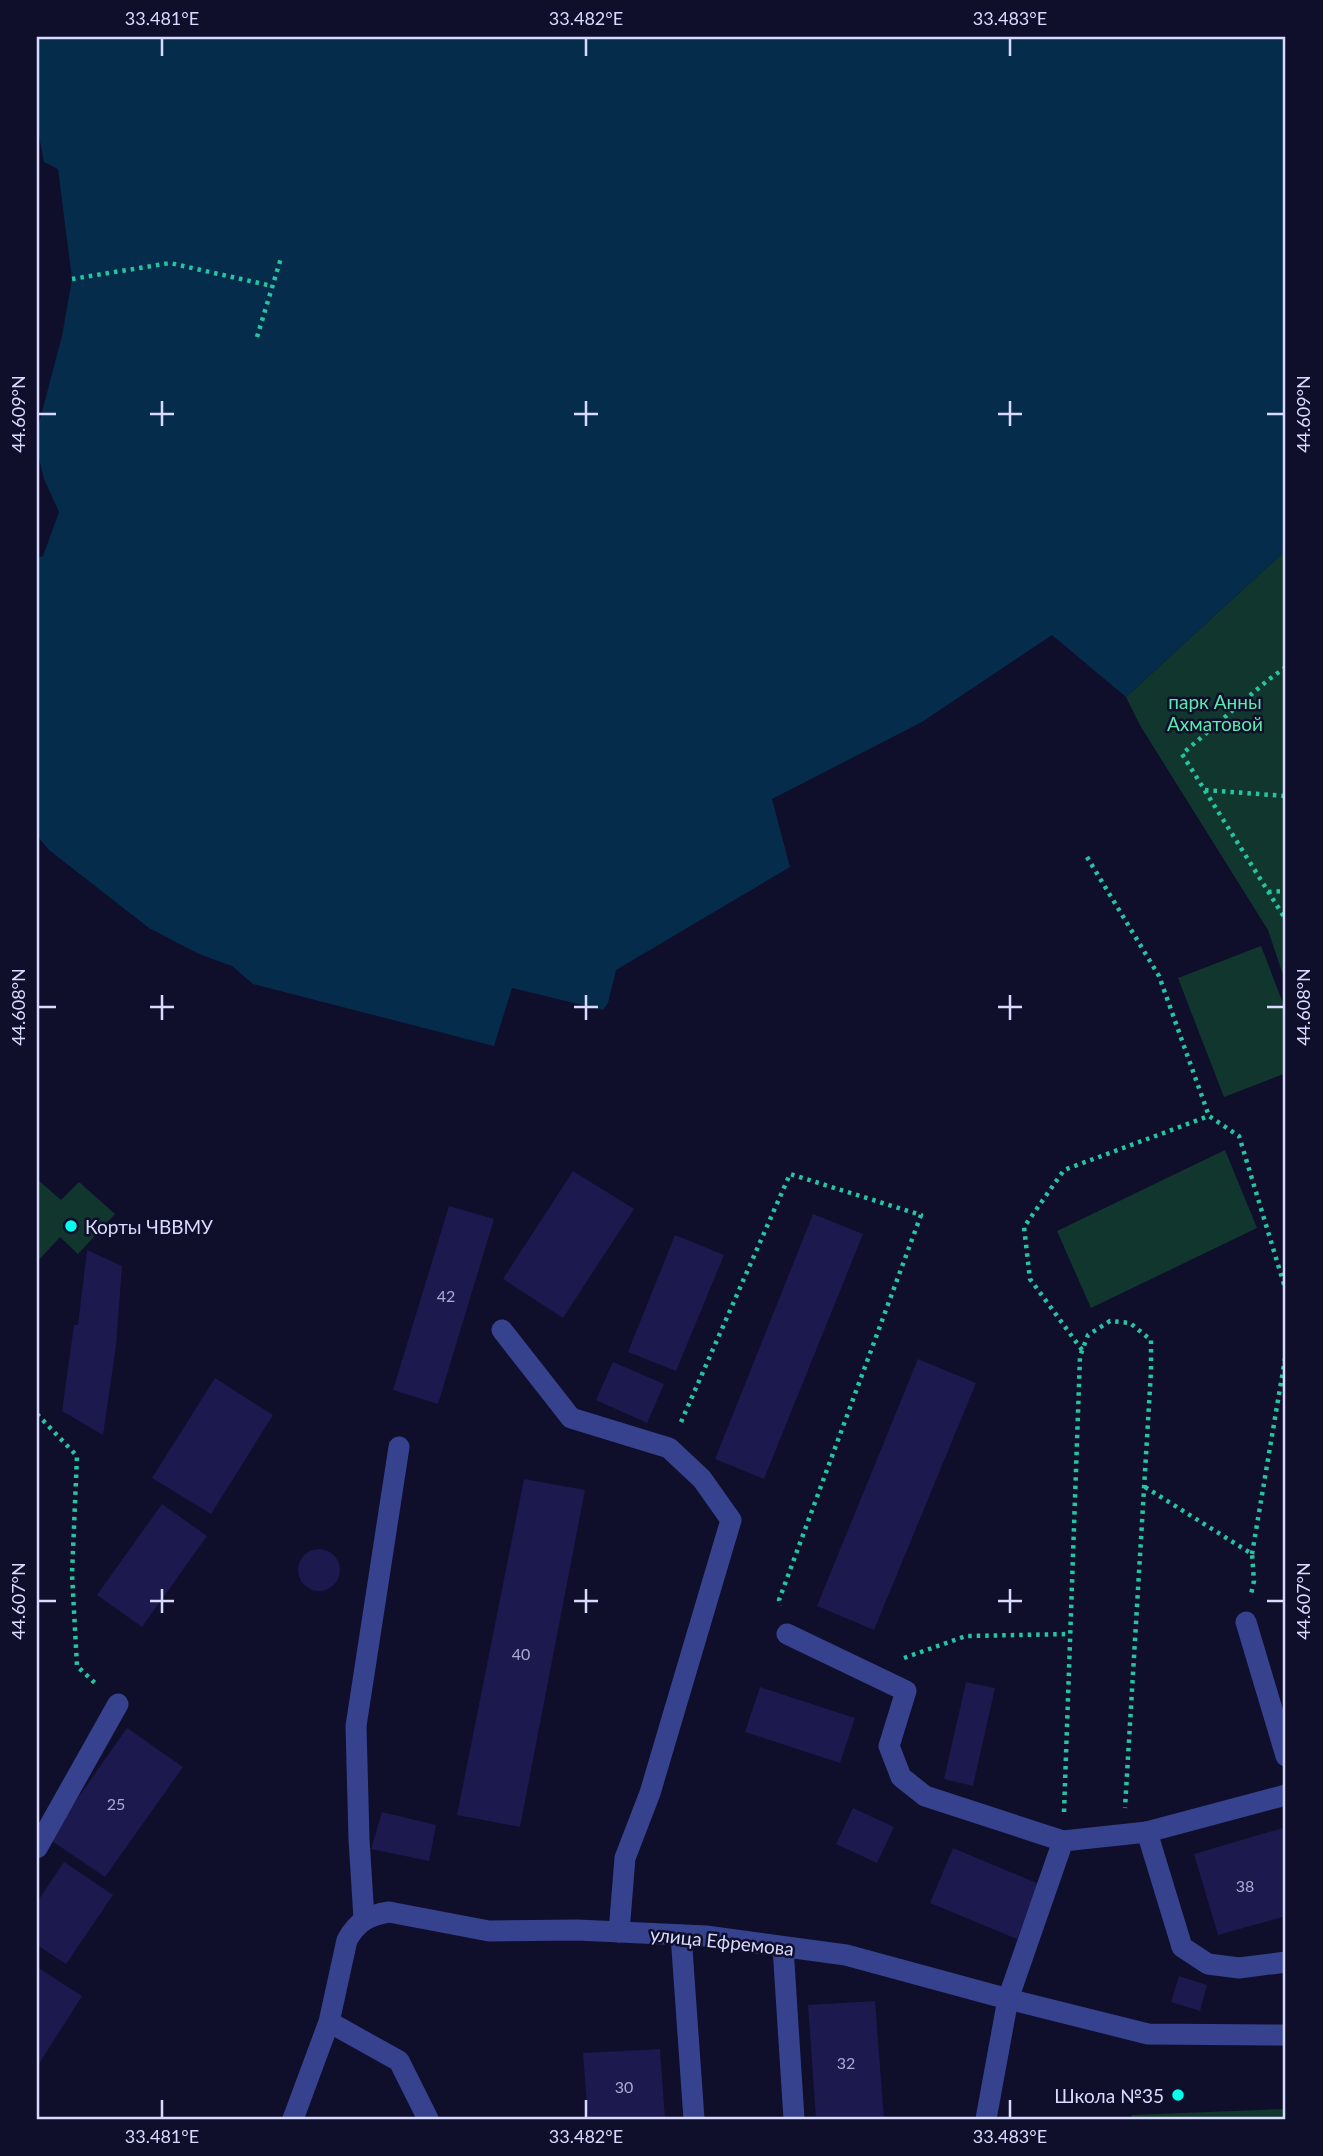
<svg xmlns="http://www.w3.org/2000/svg" width="1323" height="2156" viewBox="0 0 1323 2156" font-family="Lato,sans-serif">
<rect width="100%" height="100%" fill="#0f0e2b"/>
<g fill="#11362e">
<polygon points="1286,550 1286,984 1268,930 1141,727 1126,697"/>
<polygon points="1261,946 1286,1011 1286,1073 1224,1097 1178,978"/>
<polygon points="1225,1150 1257,1228 1091,1308 1057,1231"/>
<polygon points="37,1179 61,1200 79,1182 115,1214 78,1254 60,1237 37,1262"/>
<polygon points="1286,2109 1286,2119 1132,2119 1131,2115"/>
</g>
<polygon fill="#062c4c" points="37,37 1286,37 1286,550 1126,697 1052,635 922,722 772,799 790,867 616,970 608,1003 603,1010 512,988 494,1046 253,984 232,966 199,954 149,928 49,850 37,836 37,558 43,556 59,512 44,479 37,451 37,431 62,336 72,279 58,169 44,162 37,125"/>
<g fill="#1b194e">
<polygon points="573,1171 634,1209 563,1318 503,1279"/>
<polygon points="449,1206 494,1219 438,1404 393,1390"/>
<polygon points="813,1214 863,1234 764,1479 715,1459"/>
<polygon points="675,1235 724,1255 676,1371 628,1352"/>
<polygon points="87,1250 122,1266 116,1346 103,1435 62,1411 74,1325 78,1325"/>
<polygon points="918,1359 976,1383 874,1630 817,1606"/>
<polygon points="613,1362 664,1384 647,1423 596,1400"/>
<polygon points="215,1378 273,1415 211,1514 152,1478"/>
<polygon points="524,1479 585,1490 520,1827 457,1815"/>
<polygon points="162,1504 207,1536 142,1627 97,1595"/>
<circle cx="319" cy="1570" r="21"/>
<polygon points="966,1682 995,1688 973,1786 944,1779"/>
<polygon points="760,1687 855,1718 840,1763 745,1732"/>
<polygon points="127,1728 183,1767 105,1877 49,1839"/>
<polygon points="853,1808 894,1827 877,1863 836,1844"/>
<polygon points="382,1812 436,1825 429,1861 371,1849"/>
<polygon points="1286,1827 1286,1916 1218,1935 1194,1854"/>
<polygon points="953,1848 1039,1884 1017,1939 930,1903"/>
<polygon points="64,1862 113,1895 66,1964 37,1945 37,1902"/>
<polygon points="37,1967 82,1996 37,2067"/>
<polygon points="1179,1976 1207,1985 1200,2011 1171,2002"/>
<polygon points="875,2001 884,2119 816,2119 808,2005"/>
<polygon points="660,2049 665,2119 588,2119 583,2053"/>
</g>
<g fill="none" stroke-linecap="round" stroke-linejoin="round">
<g stroke="#26c5a1" stroke-width="4.5" stroke-dasharray="3.5 5" stroke-linecap="butt">
<polyline points="72,279 170,263 272,286"/>
<polyline points="257,337 281,258"/>
<polyline points="1286,667 1268,680 1182,754 1286,920"/>
<polyline points="1205,790 1286,796"/>
<polyline points="1087,857 1159,976 1209,1116"/>
<polyline points="1268,892 1286,891"/>
<polyline points="1082,1350 1030,1279 1024,1227 1064,1170 1209,1116 1239,1136 1286,1291"/>
<polyline points="37,1414 77,1456 72,1574 77,1666 97,1685"/>
<polyline points="681,1422 790,1174 921,1215 779,1600 780,1606"/>
<polyline points="1145,1487 1252,1554 1254,1581 1251,1594"/>
<polyline points="1252,1554 1286,1353"/>
<polyline points="904,1658 966,1636 1070,1634"/>
<polyline points="1064,1812 1080,1356 1088,1335 1110,1321 1130,1323 1151,1340 1151,1371 1125,1808"/>
</g>
<g stroke="#36428e" stroke-width="21">
<polyline points="502,1330 571,1418 669,1448 702,1479 731,1520 650,1793 625,1858 619,1932"/>
<polyline points="1246,1622 1286,1756"/>
<polyline points="787,1634 906,1691 889,1746 901,1777 925,1796 1063,1841"/>
<polyline points="1286,1795 1147,1832 1182,1947 1208,1964 1239,1968 1286,1962"/>
<polyline points="37,1848 118,1704"/>
<polyline points="364,1919 359,1839 356,1726 399,1447"/>
<polyline points="681,1935 694,2119"/>
<polyline points="783,1947 794,2119"/>
<polyline points="329,2022 399,2061 428,2119"/>
<path d="M293 2119 329 2022 347 1940C357 1922 369 1915 389 1912L489 1931 577 1930 706 1936 846 1955 1008 1999 1148 2034 1286 2035"/>
<polyline points="986,2119 1008,1999 1063,1841 1147,1832"/>
</g>
</g>
<path fill="none" stroke="#d8dbff" stroke-width="2.5" d="M162 38V56M586 38V56M1010 38V56M162 401V426M586 401V426M1010 401V426M38 414H56M150 414H174M574 414H598M998 414H1022M1267 414H1284M162 995V1020M586 995V1020M1010 995V1020M38 1007H56M150 1007H174M574 1007H598M998 1007H1022M1267 1007H1284M162 1589V1613M586 1589V1613M1010 1589V1613M38 1601H56M150 1601H174M574 1601H598M998 1601H1022M1267 1601H1284M162 2100V2118M586 2100V2118M1010 2100V2118"/>
<g fill="#04ffed" stroke="#0f0e2b" stroke-width="2.5">
<circle cx="71" cy="1226" r="7"/>
<circle cx="1178" cy="2095" r="7"/>
</g>
<g text-anchor="middle" dominant-baseline="central" stroke-width="5" stroke-linejoin="round" paint-order="stroke">
<g font-size="16" fill="#a9aad3">
<text x="446" y="1295">42</text>
<text x="521" y="1653">40</text>
<text x="116" y="1803">25</text>
<text x="1245" y="1885">38</text>
<text x="846" y="2062">32</text>
<text x="624" y="2086">30</text>
</g>
<g font-size="19" fill="#5aeaad" stroke="#0f0e2b">
<text x="1215" y="701">парк Анны<tspan x="1215" dy="22">Ахматовой</tspan></text>
</g>
<g font-size="19" fill="#d8dbff" stroke="#0f0e2b" text-anchor="start">
<text x="85" y="1226">Корты ЧВВМУ</text>
<text x="1164" y="2095" text-anchor="end">Школа №35</text>
</g>
<g font-size="19" fill="#d8dbff" stroke="#0f0e2b">
<text transform="translate(722 1941) rotate(6)">улица Ефремова</text>
</g>
</g>
<rect width="1323" height="2156" fill="none" stroke="#0f0e2b" stroke-width="77"/>
<rect x="38" y="38" width="1246" height="2080" fill="none" stroke="#d8dbff" stroke-width="2.5"/>
<g font-size="18" text-anchor="middle" fill="#d8dbff">
<text x="162" y="25">33.481°E</text>
<text x="586" y="25">33.482°E</text>
<text x="1010" y="25">33.483°E</text>
<text transform="translate(19 414) rotate(-90)" y="6">44.609°N</text>
<text transform="translate(1304 414) rotate(-90)" y="6">44.609°N</text>
<text transform="translate(19 1007) rotate(-90)" y="6">44.608°N</text>
<text transform="translate(1304 1007) rotate(-90)" y="6">44.608°N</text>
<text transform="translate(19 1601) rotate(-90)" y="6">44.607°N</text>
<text transform="translate(1304 1601) rotate(-90)" y="6">44.607°N</text>
<text x="162" y="2143">33.481°E</text>
<text x="586" y="2143">33.482°E</text>
<text x="1010" y="2143">33.483°E</text>
</g>
</svg>
